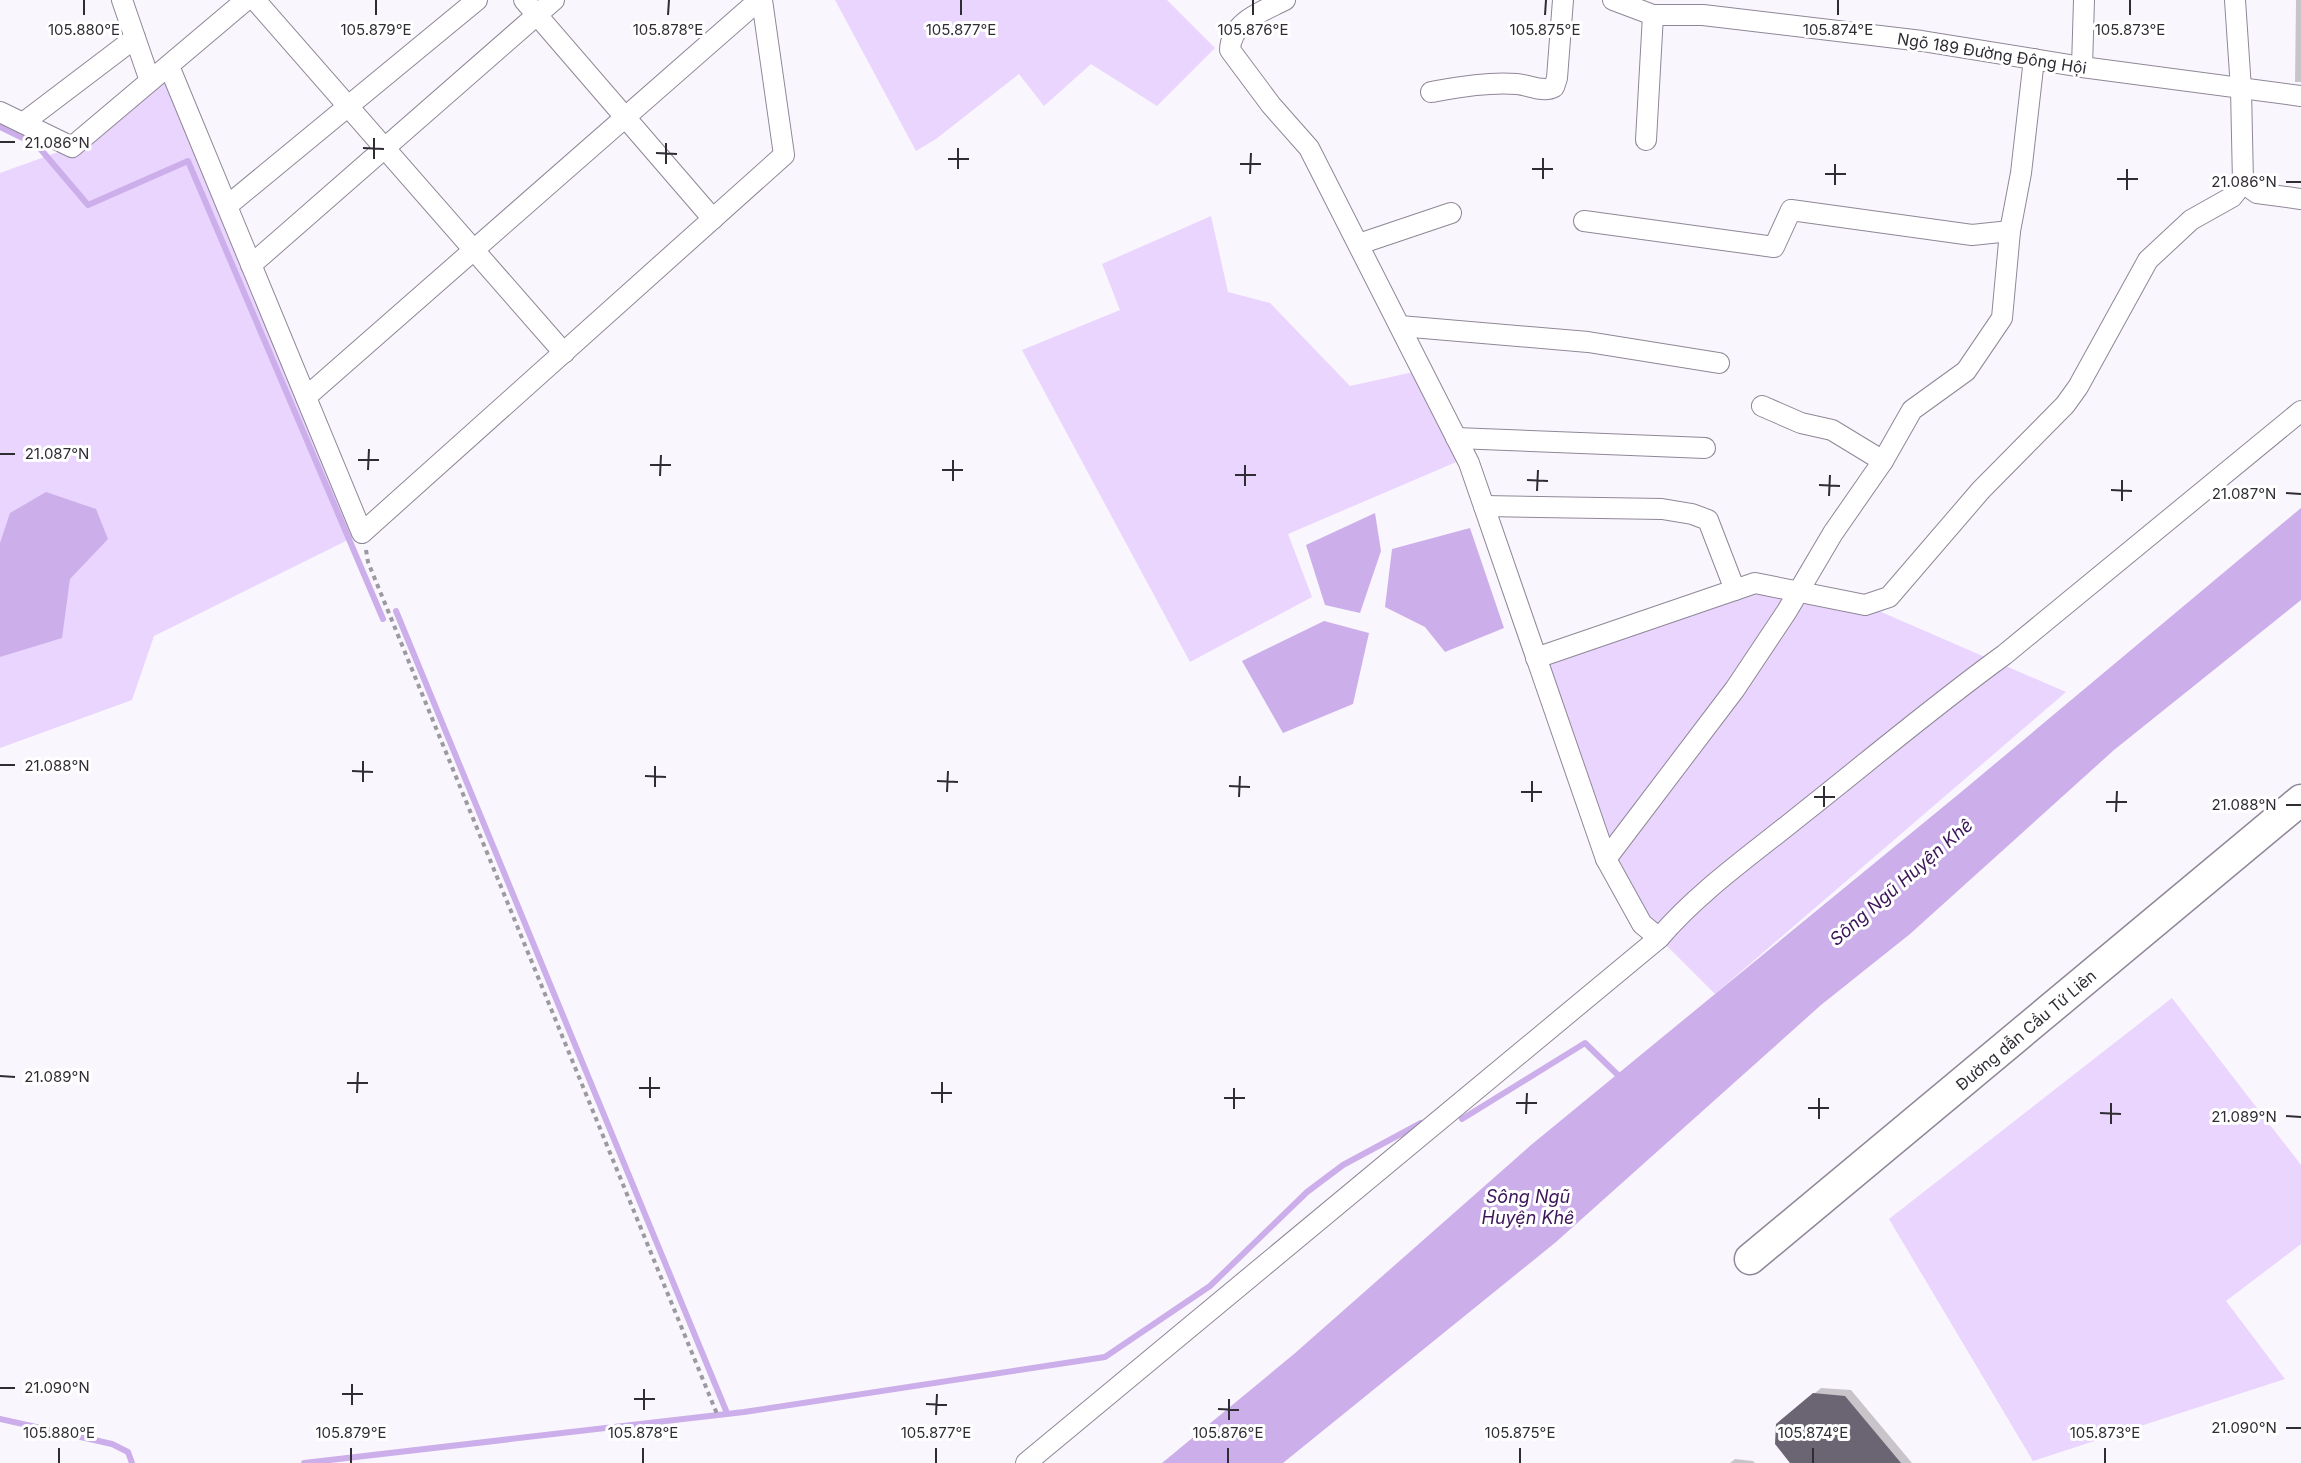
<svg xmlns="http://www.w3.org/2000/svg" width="2301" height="1463" viewBox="0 0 2301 1463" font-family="Inter,sans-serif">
<rect width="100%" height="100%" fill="#faf6fd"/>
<g fill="#e9d5fe">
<polygon points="835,0 1167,0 1215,48 1157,106 1091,64 1044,106 1019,74 936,139 916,151"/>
<polygon points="169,66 362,533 154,636 132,700 0,748 0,173 72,147"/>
<polygon points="1211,216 1228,292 1270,303 1350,386 1418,371 1461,460 1288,534 1312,597 1190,662 1022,350 1120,310 1102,264"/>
<polygon points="1735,590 1865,605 2066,692 1715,994 1659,938 1606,859 1536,658"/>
<polygon points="2172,998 2301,1165 2301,1244 2226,1301 2285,1379 2033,1461 1889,1219"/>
</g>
<g fill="#ccafea">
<polygon points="46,492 96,509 108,539 70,579 62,638 0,657 0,543 10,513"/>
<polygon points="2301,508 2301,600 2114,750 1910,934 1821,1005 1556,1242 1283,1463 1162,1463 1294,1354 1531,1145 1960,793"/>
<polygon points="1375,513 1381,551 1360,613 1325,605 1306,545"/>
<polygon points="1470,528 1504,628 1445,652 1425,627 1385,607 1392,549"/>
<polygon points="1324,621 1369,633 1353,704 1283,733 1242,661"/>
</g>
<g fill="#0003">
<polygon points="2296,0 2301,0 2301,82 2295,82"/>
<polygon points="1821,1388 1851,1390 1912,1463 1793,1463 1785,1418"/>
<polygon points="1735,1459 1753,1461 1755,1463 1730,1463"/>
</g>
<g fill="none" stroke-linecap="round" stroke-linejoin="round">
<g stroke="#ccafea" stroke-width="6">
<polyline points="0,127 37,145 88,205 188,161 383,619"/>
<polyline points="396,611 727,1413"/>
<polyline points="1462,1119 1585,1043 1621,1078"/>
<polyline points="0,1419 112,1444 128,1452 132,1463"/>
<polyline points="304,1463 744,1412 1105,1357 1210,1286 1307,1192 1343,1165 1421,1123"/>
</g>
</g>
<polygon fill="#6b6473" points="1813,1393 1845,1396 1901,1463 1790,1463 1775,1444 1776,1424"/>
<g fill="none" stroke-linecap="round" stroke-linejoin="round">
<defs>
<g id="street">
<polyline points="122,0 150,81"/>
<polyline points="255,0 564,353"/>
<polyline points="524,0 713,219"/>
<path d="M1285 0C1264 11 1231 21 1230 50L1271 105 1309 148 1469 463 1606 859 1642 924 1659 938C1700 890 1754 853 1803 813 1870 760 1935 705 2004 655L2301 411"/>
<polyline points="1613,0 1653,15 1703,15 1922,41 2082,67 2301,96"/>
<polyline points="169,66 362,533 784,155 762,0"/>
<polyline points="2082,67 2084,0"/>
<path d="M1431 92C1460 87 1487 82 1517 84 1529 85 1543 93 1554 87L1557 78 1563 0"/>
<polyline points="0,112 72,147 246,0"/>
<polyline points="23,123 135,38"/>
<polyline points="1646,140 1653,15"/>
<polyline points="2243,183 2257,193 2301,199"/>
<polyline points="227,206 477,0"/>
<polyline points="1584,221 1774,247 1791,210 1972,235 2010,231"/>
<polyline points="1359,244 1451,213"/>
<polyline points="251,265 554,0"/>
<polyline points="1400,326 1588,342 1719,363"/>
<polyline points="306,397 759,0"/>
<polyline points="1762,406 1801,423 1832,430 1883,461"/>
<polyline points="1456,438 1705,448"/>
<polyline points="1484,506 1662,509 1692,514 1708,520 1735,590"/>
<polyline points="1536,658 1755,583 1865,605 1889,597 1981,490 2065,405 2078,387 2148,260 2191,220 2232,197 2243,183 2241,89 2235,0"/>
<polyline points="1606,859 1735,689 1787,611 1833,533 1883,461 1912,410 1966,371 2002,318 2010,231 2021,173 2034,59"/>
<polyline points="1026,1463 1659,938"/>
</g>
<polyline id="primary" points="1750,1259 2301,800"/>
</defs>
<use href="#street" stroke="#8f8797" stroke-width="22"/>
<use href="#primary" stroke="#8f8797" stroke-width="33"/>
<polyline stroke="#9d99a0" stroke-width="4" stroke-dasharray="4.5 4.5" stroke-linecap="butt" points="366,550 368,562 717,1414"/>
<use href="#street" stroke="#fff" stroke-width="20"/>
<use href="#primary" stroke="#fff" stroke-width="30"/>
</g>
<path fill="none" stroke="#302c33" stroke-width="2" d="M84 15V0M376 15V0M668 15 669 0M961 15V0M1253 15V0M1545 15 1546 0M1838 15V0M2130 15V0M0 142H15M363 148 384 149M656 153 677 154M374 159V138M948 159H969M666 164V143M1240 164H1261M958 169V148M1532 169H1553M1250 174 1251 153M1825 174H1846M1543 179V158M2117 179H2138M2286 182H2301M1835 185V164M2127 190V169M0 454H15M358 460H379M650 465H671M368 470 369 449M942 470H963M1235 475H1256M660 476 661 455M1527 480 1548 481M953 481V460M1819 485 1840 486M1245 486V465M2111 490 2132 491M1537 491 1538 470M2286 493 2301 494M1829 496 1830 475M2122 501V480M0 765H15M352 771 373 772M645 776 666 777M937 781 958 782M363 782V761M1229 786 1250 787M655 787V766M947 792 948 771M1521 792H1542M1239 797 1240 776M1814 797H1835M1532 802V781M2106 802H2127M2286 805H2301M1824 807V786M2116 812 2117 791M0 1076 15 1077M347 1083H368M639 1088H660M357 1093 358 1072M931 1093H952M650 1098V1077M1224 1098H1245M942 1103V1082M1516 1103H1537M1808 1108H1829M1234 1109V1088M2100 1113 2121 1114M1526 1114 1527 1093M2286 1116 2301 1117M1819 1119V1098M2111 1124V1103M0 1388H15M342 1394H363M634 1399H655M926 1404 947 1405M352 1405V1384M1218 1409 1239 1410M644 1410V1389M936 1415 937 1394M1229 1420V1399M2286 1428H2301M59 1463V1448M351 1463V1448M643 1463V1448M936 1463V1448M1228 1463V1448M1520 1463V1448M1813 1463V1448M2105 1463V1448"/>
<g text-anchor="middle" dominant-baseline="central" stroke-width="6" stroke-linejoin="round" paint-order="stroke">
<g font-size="16" fill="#302c33" stroke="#fff">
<text transform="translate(1992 53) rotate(9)">Ngõ 189 Đường Đông Hội</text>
<text transform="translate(2026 1030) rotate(-40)">Đường dẫn Cầu Tứ Liên</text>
</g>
<g font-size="18" font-style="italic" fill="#3c1559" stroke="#fff">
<text transform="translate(1901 882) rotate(-41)">Sông Ngũ Huyện Khê</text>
<text x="1528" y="1196">Sông Ngũ<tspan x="1528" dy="21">Huyện Khê</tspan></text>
</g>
</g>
<g font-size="15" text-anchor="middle" fill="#302c33" stroke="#fff" stroke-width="6" stroke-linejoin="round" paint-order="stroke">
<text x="84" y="35">105.880°E</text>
<text x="376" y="35">105.879°E</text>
<text x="668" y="35">105.878°E</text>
<text x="961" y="35">105.877°E</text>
<text x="1253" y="35">105.876°E</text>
<text x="1545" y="35">105.875°E</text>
<text x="1838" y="35">105.874°E</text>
<text x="2130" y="35">105.873°E</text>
<text x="57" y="148">21.086°N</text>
<text x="2244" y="187">21.086°N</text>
<text x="57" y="459">21.087°N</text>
<text x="2244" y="499">21.087°N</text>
<text x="57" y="771">21.088°N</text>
<text x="2244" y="810">21.088°N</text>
<text x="57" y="1082">21.089°N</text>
<text x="2244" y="1122">21.089°N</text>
<text x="57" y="1393">21.090°N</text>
<text x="2244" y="1433">21.090°N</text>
<text x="59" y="1438">105.880°E</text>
<text x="351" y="1438">105.879°E</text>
<text x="643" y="1438">105.878°E</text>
<text x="936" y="1438">105.877°E</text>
<text x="1228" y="1438">105.876°E</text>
<text x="1520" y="1438">105.875°E</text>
<text x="1813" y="1438">105.874°E</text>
<text x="2105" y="1438">105.873°E</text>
</g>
</svg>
